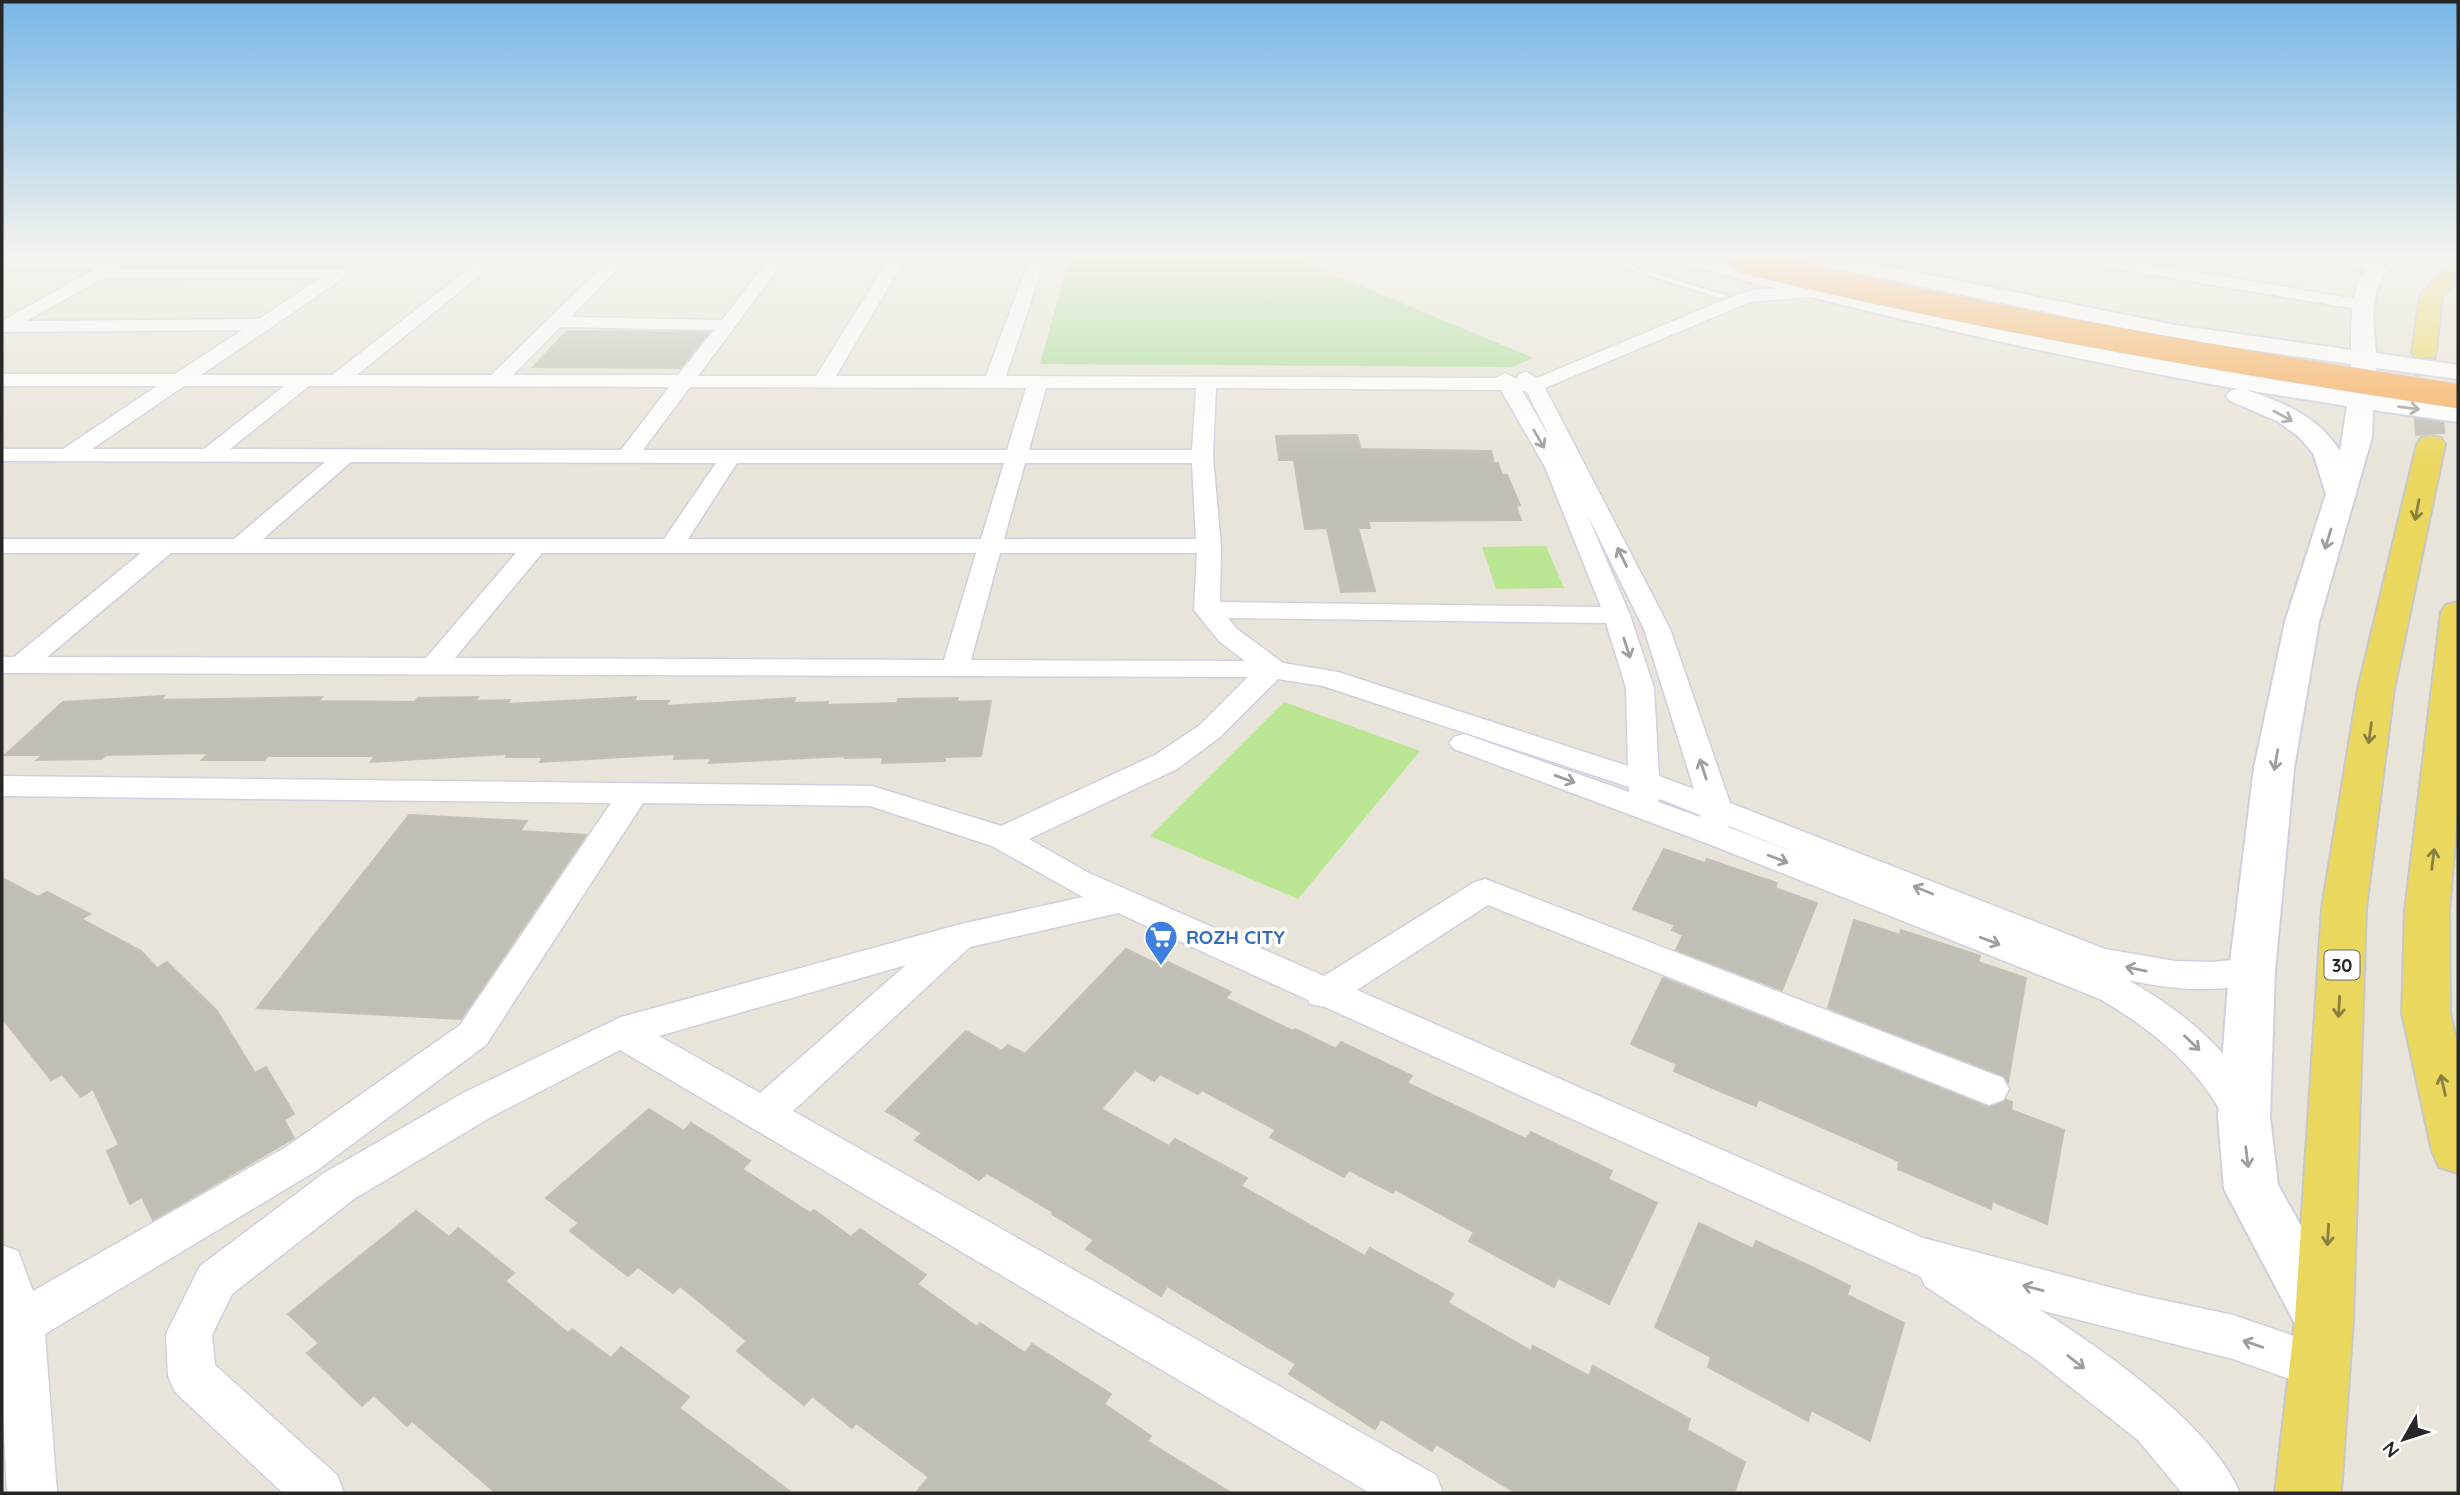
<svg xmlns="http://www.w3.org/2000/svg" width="2460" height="1495" viewBox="0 0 2460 1495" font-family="Quicksand,sans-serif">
<rect width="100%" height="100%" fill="#e9e4d9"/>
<polygon fill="#a8de97" points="1301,261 1534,358 1512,367 1040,364 1068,262"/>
<g fill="#bae593">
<polygon points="1546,546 1564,588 1496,589 1482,547"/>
<polygon points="1284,702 1420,751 1298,899 1150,836"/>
</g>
<g fill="#c1beb6" stroke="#c4c0b3" stroke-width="2">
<polygon points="567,331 707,332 709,333 680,368 533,367"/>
<polygon points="1357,435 1361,449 1491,451 1494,463 1498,463 1502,475 1507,475 1520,505 1516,506 1521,520 1368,521 1370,528 1358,528 1375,591 1341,592 1327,528 1305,529 1294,460 1279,460 1276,436"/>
<polygon points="164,696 160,700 322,697 318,701 415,702 418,698 478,697 475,701 510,700 507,704 636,697 634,701 669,701 666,706 795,698 794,703 828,702 827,705 897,703 898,699 958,698 956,702 991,701 981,756 945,757 945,761 882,763 883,757 845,758 846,756 709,763 711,758 674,759 675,754 540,762 543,757 506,757 507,754 371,762 375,756 268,756 264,760 202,760 209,753 106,755 101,759 37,760 43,755 5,755 63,702"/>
<polygon points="409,815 527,821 520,831 586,835 461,1019 257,1008"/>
<polygon points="1664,849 1705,863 1707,859 1777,883 1775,888 1817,903 1782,990 1676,950 1683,935 1672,930 1675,925 1633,909"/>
<polygon points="2,878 38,897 47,892 90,914 81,919 141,951 157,968 167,962 217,1011 255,1073 266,1067 294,1114 284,1120 294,1138 153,1220 142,1197 130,1204 107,1151 119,1145 93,1089 81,1097 62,1074 51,1080 2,1018"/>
<polygon points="1854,920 1900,935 1901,930 1980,956 1978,962 2026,978 2008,1082 2004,1076 1828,1008"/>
<polygon points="1126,949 1163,967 1168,962 1231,992 1225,998 1293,1031 1295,1029 1336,1049 1341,1042 1412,1076 1407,1083 1526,1139 1531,1132 1612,1171 1608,1179 1657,1203 1609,1304 1558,1278 1554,1287 1469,1241 1474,1232 1395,1189 1393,1193 1349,1170 1344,1177 1270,1137 1276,1130 1202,1090 1198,1094 1160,1074 1154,1081 1135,1070 1101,1109 1169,1146 1175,1139 1247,1178 1241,1186 1365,1256 1370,1248 1453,1294 1448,1303 1531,1351 1533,1346 1589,1376 1593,1366 1690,1419 1687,1430 1745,1462 1734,1493 1516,1493 1436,1444 1432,1451 1381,1419 1375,1429 1289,1374 1296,1364 1167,1286 1161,1296 1086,1249 1094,1240 1052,1214 1053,1212 987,1173 979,1180 915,1140 922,1133 886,1111 966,1031 1002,1051 1008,1045 1025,1054"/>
<polygon points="1663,978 1988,1107 2006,1100 2012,1102 2011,1110 2064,1130 2047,1224 1992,1201 1991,1209 1898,1169 1899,1161 1758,1099 1756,1106 1722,1092 1674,1071 1677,1064 1631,1044"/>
<polygon points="649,1109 684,1131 691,1123 714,1137 750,1161 742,1169 810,1213 814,1210 851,1237 860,1229 926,1275 917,1284 977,1327 980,1323 1025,1353 1032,1344 1111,1394 1104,1404 1151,1436 1147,1441 1231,1493 916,1493 929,1477 856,1423 852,1428 812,1396 804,1405 737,1351 747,1341 680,1286 673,1293 638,1267 628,1276 570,1231 579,1223 546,1198"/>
<polygon points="416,1211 449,1237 458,1228 514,1273 505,1281 568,1333 572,1329 611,1358 621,1347 689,1397 679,1408 792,1493 496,1493 412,1421 407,1426 374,1395 362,1406 307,1353 319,1343 288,1314"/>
<polygon points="1699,1223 1753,1249 1756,1241 1812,1267 1850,1286 1847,1295 1904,1323 1870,1441 1811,1410 1808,1421 1764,1397 1708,1367 1711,1357 1655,1327"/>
</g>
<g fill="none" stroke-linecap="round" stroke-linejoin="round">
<polyline stroke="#c2beb5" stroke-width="24" stroke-dasharray="24 11" stroke-linecap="butt" points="2424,352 2428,407"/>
<polyline stroke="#c2beb5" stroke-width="30" stroke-dasharray="30 15" stroke-linecap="butt" points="2428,405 2431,444"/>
<defs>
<polygon id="lane" points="1634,257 1645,257 1629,265 1727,296 1720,298 1618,265"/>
<g id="street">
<path d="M484 257H502L357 375H491L612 257H629L571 317 722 320 771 257H787L698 376H816L890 257H906L836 376H986L1030 257H1046L1006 376 1496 378 1505 373 1517 379 1519 374 1526 372 1537 378 1738 294 1759 289 1816 288 1819 292 1816 296 1810 297 1750 302 1545 388 1670 629 1730 803 2105 949 2175 961 2213 962 2252 958 2265 962 2270 971 2265 980C2221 994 2172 990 2128 980 2186 1013 2231 1051 2261 1111L2255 1123 2241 1127 2227 1123C2198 1066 2154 1031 2100 999L1706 843 1454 749 1449 743 1454 737 1464 734 1629 792V787L1323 686 1278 679 1220 737 1177 769 1029 839 1089 873 1324 976 1473 883 1485 879 2003 1078 2009 1089 2003 1100 1989 1105 1488 905 1357 990 1923 1238 2139 1295 2233 1315 2335 1350 2341 1366 2335 1382 2318 1389 2233 1359 2040 1310C2101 1348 2213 1426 2240 1493H2182L2138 1440 2034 1358 1925 1286 1921 1277 1325 1007 1310 1004 1308 1000 1118 913 970 947 793 1111 1436 1475 1443 1493H1370L620 1050 491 1117 354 1199 232 1294 212 1335 215 1365 337 1475 344 1493H283L175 1392 168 1376 166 1334 200 1266 324 1173 463 1093 621 1017 961 924 1083 897 992 846 870 806 643 803 486 1045 316 1171 45 1334 57 1493H7L2 1393V1245L18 1251 33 1291 286 1147 460 1025 611 803 2 796V776L872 786 1001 826 1155 755 1200 725 1248 677 2 673V657H14L141 553H2V539H234L325 462 2 461V449H63L157 386H2V374H175L242 330 2 332V321L95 269H2V259H116L124 264 119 269H345V277L201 375H332ZM320 278 259 319 27 321 101 279ZM560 327 714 330 678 375H513ZM184 386H284L204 449H92ZM309 386 669 387 621 450 230 449ZM690 387 1026 388 1007 450H643ZM1046 388H1196L1192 450H1029ZM1216 388 1501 390 1545 467 1601 607 1220 602 1221 546 1213 457ZM1522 391 1527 392 1550 438ZM351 462 716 463 664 539H263ZM737 463H1004L981 539H688ZM1025 463H1192L1196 539H1004ZM1586 512 1644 629 1694 789 1659 776 1654 688 1630 615ZM171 553H516L426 658 47 657ZM542 553H976L944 660 455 658ZM1000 553H1197L1194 610 1219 641 1245 661 971 660ZM1228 618 1606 623 1626 688 1628 766 1338 672 1283 663 1237 629ZM1660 799 1700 815V817L1658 802ZM1729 826 1799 854 1728 827ZM906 965 760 1093 659 1036Z"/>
<polygon points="2067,257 2105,257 2362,300 2371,305 2362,310 2075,262"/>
<polygon points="2316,257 2356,257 2388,263 2390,266 2382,271 2324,262"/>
</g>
<path id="secondary" d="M1668 257H1703L1871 299 2065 342 2349 391 2351 364 2175 339 1810 263 1800 257H1842L2175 325 2351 350C2351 324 2349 270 2380 258 2388 255 2400 257 2408 257 2403 264 2396 265 2390 270 2367 290 2374 327 2376 353L2458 365V379L2376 368 2374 395 2458 406V422L2373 410 2372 437 2319 622 2294 768 2275 971 2270 1117 2278 1185 2352 1317 2344 1337 2323 1345 2302 1337 2224 1189 2218 1117 2229 971 2254 768 2285 622 2326 494 2313 453 2298 436 2277 421 2230 401 2226 396 2230 391 2238 389C2047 355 1858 311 1671 261ZM2246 390 2347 406 2340 451C2319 417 2283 402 2246 390Z"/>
<g id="primary">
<polygon points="2458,261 2458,279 2442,297 2436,352 2433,357 2415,357 2412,352 2420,296 2450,262"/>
<polygon points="2431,436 2441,438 2445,444 2394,689 2366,908 2353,1319 2341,1493 2275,1493 2295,1319 2322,908 2358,689 2417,444 2421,438"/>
<polygon points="2458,602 2458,805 2449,911 2450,1013 2458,1046 2458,1173 2439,1167 2432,1151 2402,1013 2405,911 2441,612 2446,605"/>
</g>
</defs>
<use href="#lane" stroke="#ced0e0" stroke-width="4"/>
<use href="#street" stroke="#ced0e0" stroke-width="3"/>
<use href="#secondary" stroke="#ced0e0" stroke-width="4"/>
<use href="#primary" stroke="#c7c7c7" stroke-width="4"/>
<use href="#lane" fill="#fff" fill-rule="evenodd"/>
<use href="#street" fill="#fff" fill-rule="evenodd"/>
<use href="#secondary" fill="#fff" fill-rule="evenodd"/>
<use href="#primary" fill="#ead75e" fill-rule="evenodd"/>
<defs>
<path id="highway-bridge" d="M1743 261C1979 318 2218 360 2458 396"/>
</defs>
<use href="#highway-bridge" stroke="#c7c7c7" stroke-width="25" stroke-linecap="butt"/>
<use href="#highway-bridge" stroke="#f7ac57" stroke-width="24"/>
</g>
<defs><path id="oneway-shaft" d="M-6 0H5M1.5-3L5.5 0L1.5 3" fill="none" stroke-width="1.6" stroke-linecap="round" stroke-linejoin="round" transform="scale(1.75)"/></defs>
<g stroke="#9e9e9e">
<use href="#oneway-shaft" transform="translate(2409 408) rotate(7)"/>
<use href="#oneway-shaft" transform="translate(2283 416) rotate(29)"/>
<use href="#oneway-shaft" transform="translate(1539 439) rotate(60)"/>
<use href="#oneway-shaft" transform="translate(2328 539) rotate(107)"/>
<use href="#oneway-shaft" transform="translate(1622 557) rotate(-116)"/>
<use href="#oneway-shaft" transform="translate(1627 648) rotate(72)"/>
<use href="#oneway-shaft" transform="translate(2276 760) rotate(100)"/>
<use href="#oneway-shaft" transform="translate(1703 769) rotate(-108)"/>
<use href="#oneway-shaft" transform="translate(1565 779) rotate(20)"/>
<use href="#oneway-shaft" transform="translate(1778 859) rotate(21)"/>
<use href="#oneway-shaft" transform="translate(1923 890) rotate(-158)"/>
<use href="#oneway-shaft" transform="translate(1990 941) rotate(21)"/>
<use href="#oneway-shaft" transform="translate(2136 969) rotate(-168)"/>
<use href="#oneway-shaft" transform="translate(2192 1043) rotate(44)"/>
<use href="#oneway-shaft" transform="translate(2247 1157) rotate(83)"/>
<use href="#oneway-shaft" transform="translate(2033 1288) rotate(-165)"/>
<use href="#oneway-shaft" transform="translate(2253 1344) rotate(-161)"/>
<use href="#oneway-shaft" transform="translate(2076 1362) rotate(38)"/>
</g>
<g stroke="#887f42">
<use href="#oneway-shaft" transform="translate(2417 510) rotate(101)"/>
<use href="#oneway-shaft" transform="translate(2370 733) rotate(98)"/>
<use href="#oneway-shaft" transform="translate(2433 859) rotate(-83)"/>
<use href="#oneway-shaft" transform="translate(2339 1007) rotate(93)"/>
<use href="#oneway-shaft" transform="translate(2443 1085) rotate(-103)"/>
<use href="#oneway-shaft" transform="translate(2328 1235) rotate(93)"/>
</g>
<linearGradient id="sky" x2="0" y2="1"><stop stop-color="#77b7e8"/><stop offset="0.55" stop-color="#f5f3ee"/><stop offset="1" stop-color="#f5f3ee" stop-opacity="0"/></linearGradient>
<rect width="2460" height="466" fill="url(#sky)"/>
<defs>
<symbol id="supermarket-pin" viewBox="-11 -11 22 30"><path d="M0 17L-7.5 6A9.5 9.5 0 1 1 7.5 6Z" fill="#3f7fe0" stroke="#fff"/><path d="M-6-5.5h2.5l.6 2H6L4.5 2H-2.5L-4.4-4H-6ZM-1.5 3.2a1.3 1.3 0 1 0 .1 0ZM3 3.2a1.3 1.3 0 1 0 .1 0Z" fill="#fff"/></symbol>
</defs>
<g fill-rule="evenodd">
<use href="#supermarket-pin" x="1142" y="918" width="38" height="52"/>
</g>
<g text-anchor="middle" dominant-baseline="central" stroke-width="7" stroke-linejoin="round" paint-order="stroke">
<rect fill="#fff" stroke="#686868" stroke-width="2" x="2324.5" y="950.5" width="35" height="29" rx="5"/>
<g font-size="18" font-weight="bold" fill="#272727">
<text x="2342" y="965">30</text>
</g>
<g font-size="19" font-weight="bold" fill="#366cbe" stroke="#fff" text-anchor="start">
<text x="1186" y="937">ROZH CITY</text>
</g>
</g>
<rect width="2460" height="1495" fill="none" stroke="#272727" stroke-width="7"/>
<g transform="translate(2404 1439) rotate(231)" stroke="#ffffff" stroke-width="5" paint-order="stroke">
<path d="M0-5L12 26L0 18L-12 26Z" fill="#272727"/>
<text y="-10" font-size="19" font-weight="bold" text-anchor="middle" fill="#272727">N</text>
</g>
</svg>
